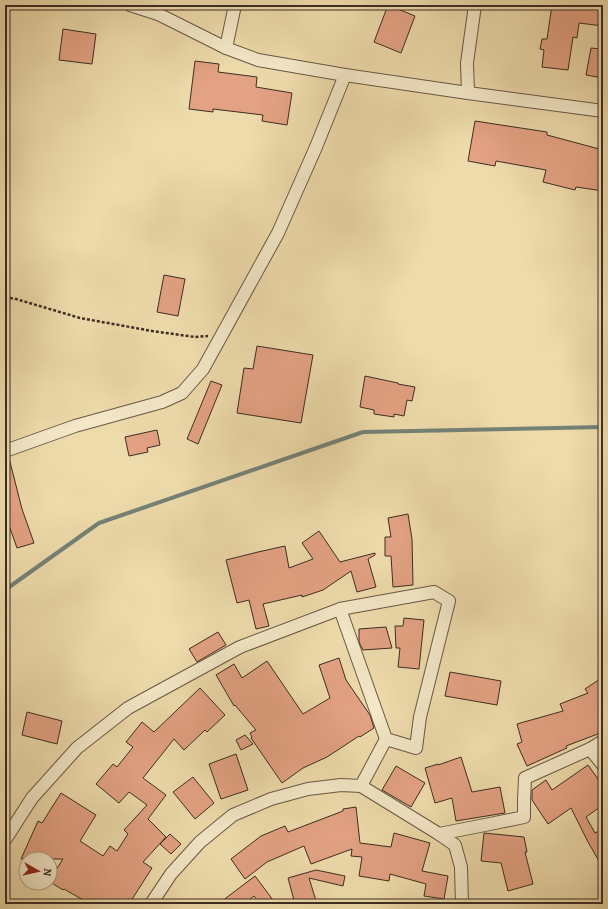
<svg xmlns="http://www.w3.org/2000/svg" width="608" height="909" viewBox="0 0 608 909" font-family="Alegreya,serif">
<rect width="100%" height="100%" fill="#eedbab"/>
<filter id="stains"><feTurbulence type="fractalNoise" baseFrequency=".005" numOctaves="4"/><feColorMatrix values="0 0 0 0 .2 0 0 0 0 .09 0 0 0 0 .02 0 0 0 .5 -.17"/></filter>
<radialGradient id="worn" r=".72"><stop offset=".6" stop-color="#630" stop-opacity="0"/><stop offset="1" stop-color="#630" stop-opacity=".3"/></radialGradient>
<g fill="none" stroke-linecap="round" stroke-linejoin="round">
<polyline stroke="#748277" stroke-width="4" points="5,590 99,523 363,432 603,427"/>
</g>
<g fill="#e3a283" stroke="#3c2d23">
<polygon points="388,5 415,16 401,53 374,42"/>
<polygon points="552,5 565,5 603,9 603,26 579,23 577,38 573,37 568,70 542,67 544,50 540,49 542,39 547,39"/>
<polygon points="63,29 96,34 92,64 59,60"/>
<polygon points="591,48 601,49 600,58 603,58 603,78 586,75"/>
<polygon points="195,61 219,64 218,72 257,77 256,87 292,93 287,125 262,121 263,115 213,109 213,112 189,109"/>
<polygon points="475,121 547,132 547,135 603,150 603,191 576,187 575,190 543,182 546,170 496,161 495,166 468,161"/>
<polygon points="164,275 185,279 178,316 157,312"/>
<polygon points="257,346 313,355 301,423 237,413 244,368 253,369"/>
<polygon points="365,376 398,383 398,384 415,387 412,401 407,400 404,416 394,414 394,417 374,414 374,410 360,407"/>
<polygon points="211,381 222,385 198,444 187,439"/>
<polygon points="157,430 160,445 147,448 148,452 129,456 125,437"/>
<polygon points="5,458 9,458 22,509 34,543 17,548 5,514"/>
<polygon points="408,514 412,539 413,585 393,587 391,556 385,556 385,537 391,537 388,518"/>
<polygon points="319,531 340,562 375,553 375,555 368,559 376,587 357,592 351,571 323,590 302,597 302,595 263,604 269,626 256,629 249,600 237,603 226,560 258,552 285,546 289,568 313,559 302,543"/>
<polygon points="404,618 424,620 419,669 398,667 400,648 396,648 395,626 403,626"/>
<polygon points="386,627 392,648 363,650 359,642 359,629"/>
<polygon points="218,632 226,645 197,662 189,649"/>
<polygon points="339,658 346,680 370,715 374,728 360,737 359,736 327,757 303,768 282,783 251,738 252,737 250,733 256,730 235,705 234,706 216,675 234,664 242,678 267,661 303,714 330,698 319,665"/>
<polygon points="450,672 501,681 497,705 445,696"/>
<polygon points="603,677 603,732 566,746 567,748 527,766 517,744 522,742 517,724 563,711 560,704 588,693 585,689"/>
<polygon points="200,688 225,715 207,732 205,730 184,750 174,739 143,778 166,795 148,819 166,837 143,862 152,868 129,904 90,904 64,889 63,890 50,882 50,879 63,859 21,859 38,821 42,823 61,793 96,815 80,841 103,856 110,846 117,851 128,834 124,830 147,805 129,792 119,803 96,784 113,764 117,767 133,747 126,742 142,722 154,732"/>
<polygon points="27,712 62,721 57,744 22,735"/>
<polygon points="245,735 253,744 241,750 236,740"/>
<polygon points="236,754 248,790 221,799 209,764"/>
<polygon points="461,757 472,792 500,787 505,813 456,821 452,798 435,803 425,768 438,764 438,765"/>
<polygon points="588,765 603,786 603,805 586,817 595,833 599,831 603,839 603,868 588,842 571,808 548,824 532,800 532,790 546,780 552,790"/>
<polygon points="396,766 425,783 411,807 382,790"/>
<polygon points="193,777 214,803 195,819 173,792"/>
<polygon points="356,807 360,843 391,847 394,833 430,843 422,871 448,876 444,899 424,896 426,884 390,874 389,881 359,876 362,857 351,856 352,849 311,864 304,846 267,862 245,879 231,859 261,836 285,826 288,832 343,811 343,809"/>
<polygon points="484,833 524,837 527,852 525,852 533,884 508,891 501,863 481,861"/>
<polygon points="170,834 181,844 171,854 160,844"/>
<polygon points="316,870 345,876 343,886 309,878 317,904 295,904 288,878"/>
<polygon points="255,876 276,904 260,904 254,896 244,904 218,904"/>
</g>
<g fill="none" stroke-linecap="round" stroke-linejoin="round">
<defs>
<g id="street">
<polyline points="130,5 158,14 226,48 258,60 345,75 468,93 603,111"/>
<polyline points="226,48 235,5"/>
<polyline points="468,93 467,63 475,5"/>
<polyline points="5,451 75,426 162,402 182,393 203,369 278,233 316,147 345,75"/>
<polyline points="340,609 386,739 361,786"/>
<polyline points="590,749 603,765"/>
<polyline points="439,834 485,825 524,817 524,800 525,778 590,749 603,741"/>
<polyline points="5,840 32,798 77,748 128,708 240,647 340,609 434,592 449,601 420,717 416,748 386,739"/>
<polyline points="151,904 171,874 200,842 233,815 271,799 308,789 341,785 361,786 439,834 455,845 461,867 462,904"/>
</g>
</defs>
<use href="#street" stroke="#685845" stroke-width="14"/>
<polyline stroke="#3c2d23" stroke-width="2.5" stroke-dasharray="3 2" stroke-linecap="butt" points="5,297 16,299 80,318 152,331 195,337 208,336"/>
<use href="#street" stroke="#f4e8c8" stroke-width="12"/>
</g>
<rect width="608" height="909" fill="none" stroke="#eedbab" stroke-width="20"/>
<rect x="6" y="6" width="596" height="897" fill="none" stroke="#3c2d23" stroke-width="2"/>
<rect x="10" y="10" width="588" height="889" fill="none" stroke="#3c2d23"/>
<g transform="translate(38 871) rotate(98)"><circle r="19" fill="#f4e8c8" stroke="#aa9d86"/>
<path d="M0-3L7 15L0 10L-7 15Z" fill="#8f2418"/>
<text y="-6" font-size="11" font-weight="bold" text-anchor="middle" fill="#3c2d23">N</text>
</g>
<rect width="100%" height="100%" filter="url(#stains)"/>
<rect width="100%" height="100%" fill="url(#worn)"/>
</svg>
